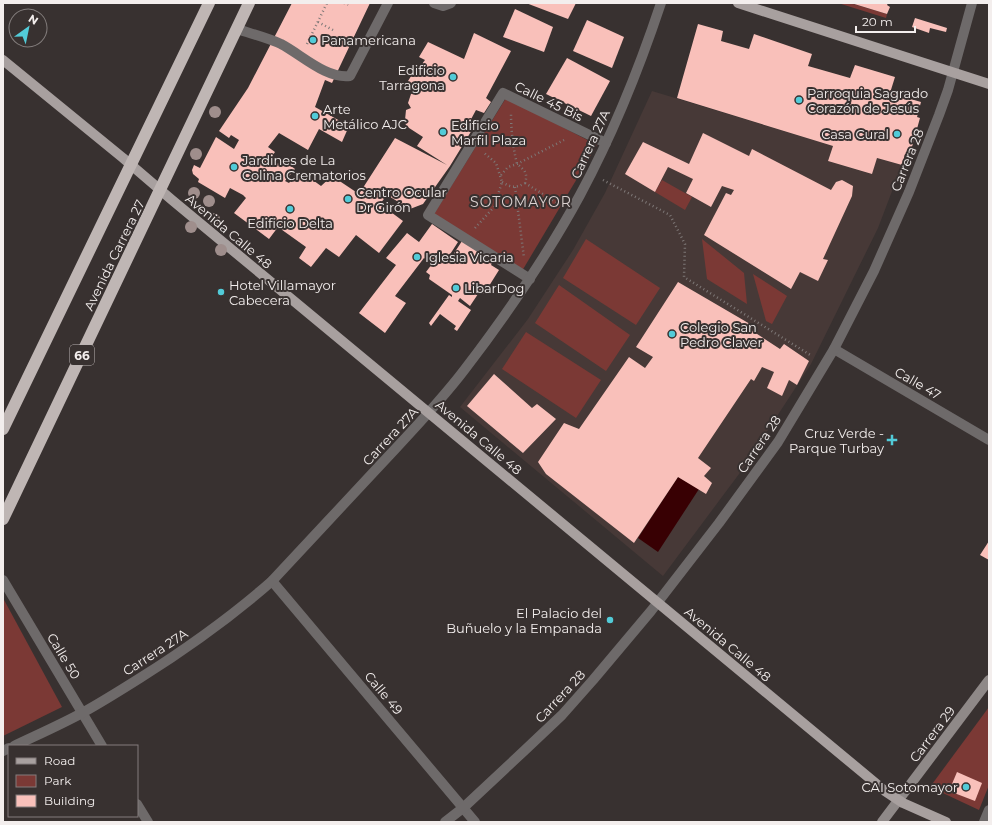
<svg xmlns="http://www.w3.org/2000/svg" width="992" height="825" viewBox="0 0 992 825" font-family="Montserrat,sans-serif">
<rect width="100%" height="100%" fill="#383130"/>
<polygon fill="#473937" points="652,91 833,146 828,161 871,174 877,158 902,165 878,228 811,364 742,470 663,576 460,407 528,319 573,250 605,193"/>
<g fill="#7b3935">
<polygon points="838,3 850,3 887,14 886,18"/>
<polygon points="506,98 597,145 522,271 434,214"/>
<polygon points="662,180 692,197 685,210 655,192"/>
<polygon points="586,239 660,288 636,325 563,278"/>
<polygon points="702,239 744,273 747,304 707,279"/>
<polygon points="753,274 787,296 772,324 766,321"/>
<polygon points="559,285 630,335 606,371 535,323"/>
<polygon points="526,332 601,380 576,418 502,369"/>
<polygon points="3,598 62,707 3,736"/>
<polygon points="989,707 989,785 979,810 930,787"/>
</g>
<polygon fill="#380003" points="678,477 699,489 658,552 638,538"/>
<g fill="#f9c0ba">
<polygon points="292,3 370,3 332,83 325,80 315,107 349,126 342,142 319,129 308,150 279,133 268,147 275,152 268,162 274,167 278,163 281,165 284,161 295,169 285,181 289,183 297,173 308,182 310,178 321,186 332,176 359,194 395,138 447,165 417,146 423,137 406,126 405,120 406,110 411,108 408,103 411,94 416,92 405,86 416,68 419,68 425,60 419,57 428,42 464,59 474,33 511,51 486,98 491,102 484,113 476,110 469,123 475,125 450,166 423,204 410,209 387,195 380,204 403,221 379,253 356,235 339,257 326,248 311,267 299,258 306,247 278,227 269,239 234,213 246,198 243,195 230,188 225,198 198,182 199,179 193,174 192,170 194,165 200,168 216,137 234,149 239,140 231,135 229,138 219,131 248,88"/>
<polygon points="526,3 576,3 568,19"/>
<polygon points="851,3 888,3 887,5 890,7 887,14"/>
<polygon points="515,9 553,27 544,52 503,37"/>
<polygon points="915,18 947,28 946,32 930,28 929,33 912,27"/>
<polygon points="587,20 624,37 612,68 573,51"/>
<polygon points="698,24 723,31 721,41 749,49 754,34 812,54 808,66 850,78 855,65 895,77 890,93 921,102 917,117 920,118 910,154 905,154 902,165 877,158 872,174 828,161 833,146 677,98"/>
<polygon points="567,58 610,81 591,116 546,94"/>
<polygon points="703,133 749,156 752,149 831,190 836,182 842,180 853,186 852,196 823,259 828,260 818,281 800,272 791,289 704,235 726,193 731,195 734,190 722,186 711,207 686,193 693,179 668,167 655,192 625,174 643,142 689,164"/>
<polygon points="432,224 458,242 447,259 449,261 462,241 480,252 477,255 492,263 491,265 499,270 484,294 477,290 475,292 478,294 470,306 460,298 458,301 471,310 457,331 454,329 456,326 440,314 431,326 429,323 449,295 452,297 452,295 429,279 430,275 426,272 432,264 424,258 395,296 406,303 385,333 359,313 396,265 386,258 407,233 419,242"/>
<polygon points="678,282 750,324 748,328 780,349 784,344 809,361 797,385 789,380 782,396 767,388 774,372 762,367 754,381 751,379 698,458 711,468 704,476 712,483 706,494 678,477 634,543 546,474 538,462 564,423 579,429 629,357 645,368 653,357 636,347"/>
<polygon points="494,374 532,408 537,404 556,419 523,453 467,406"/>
<polygon points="989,541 989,560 980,555"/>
<polygon points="957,772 982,783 975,801 949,791"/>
</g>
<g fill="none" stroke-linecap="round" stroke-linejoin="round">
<g stroke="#7e7877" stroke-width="2.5" stroke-dasharray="1 3" stroke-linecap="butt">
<polyline points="344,3 348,5"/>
<polyline points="318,22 333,30"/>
<polyline points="307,44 327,3"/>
<polyline points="501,175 508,167 517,164 564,140"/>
<polyline points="603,180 670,215 685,244 684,277 812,356"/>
<path d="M502 182C511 188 516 188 525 183 528 174 525 170 517 164 513 147 511 131 511 113"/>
<polyline points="525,183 559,204"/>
<polyline points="515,187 524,258"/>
<polyline points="475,228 494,207 502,182 496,163 483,152"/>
</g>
<g stroke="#6e6a6a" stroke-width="10">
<polyline points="434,3 443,6 451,3"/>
<path d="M237 29C252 34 268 38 281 44 302 55 326 79 350 76L388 3"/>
</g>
<g stroke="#6e6a6a" stroke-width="10">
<polyline points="530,279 428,215 503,93 606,143"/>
<polyline points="834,349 989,440"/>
<polyline points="3,580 102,746"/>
<polyline points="272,581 475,822"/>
<path d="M14 746C37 735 60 725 82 713 102 702 121 690 140 678 186 649 231 617 272 581 309 541 346 502 383 462 411 432 440 402 465 369 507 314 547 256 580 195 613 134 639 69 661 3"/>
<polyline points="3,751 9,748"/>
<polyline points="137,804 148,822"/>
<polyline points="445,822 463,808 525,750 562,715 593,680 651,611 719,523 778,442 834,349 874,271 909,192 939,115 948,90 972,3"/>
<polyline points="984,822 989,810"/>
</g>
<polyline stroke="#8f8988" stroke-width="10" points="882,822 989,680"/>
<g stroke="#a8a09f" stroke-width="10">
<polyline points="738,3 989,84"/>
<polyline points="3,60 123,158 172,200 885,791 903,803 946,822"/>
</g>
<g stroke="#bfb6b4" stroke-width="12">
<polyline points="3,429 209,3"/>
<polyline points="3,519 249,3"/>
</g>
</g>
<g fill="#9f8e8c">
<circle cx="215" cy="112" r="6"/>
<circle cx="196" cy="154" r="6"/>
<circle cx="194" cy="193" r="6"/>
<circle cx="209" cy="201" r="6"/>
<circle cx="214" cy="219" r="6"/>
<circle cx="191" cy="227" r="6"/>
<circle cx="221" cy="250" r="6"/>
</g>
<g fill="#52cbd8" stroke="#383130" stroke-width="1.5">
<circle cx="313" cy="40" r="4"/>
<circle cx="453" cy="77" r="4"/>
<circle cx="799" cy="100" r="4"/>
<circle cx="315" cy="116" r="4"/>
<circle cx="443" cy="132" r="4"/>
<circle cx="897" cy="134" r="4"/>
<circle cx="234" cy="167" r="4"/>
<circle cx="348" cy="199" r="4"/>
<circle cx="290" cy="209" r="4"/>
<circle cx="417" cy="257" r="4"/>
<circle cx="456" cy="288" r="4"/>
<circle cx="221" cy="292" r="4"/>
<circle cx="672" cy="334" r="4"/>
<path d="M890 434h4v4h4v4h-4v4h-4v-4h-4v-4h4z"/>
<circle cx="610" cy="620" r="4"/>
<circle cx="966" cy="787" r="4"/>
</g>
<g text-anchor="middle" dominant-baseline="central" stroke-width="4" stroke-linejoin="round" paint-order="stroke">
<rect fill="#383130" stroke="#bbb5b4" stroke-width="1" x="70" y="345" width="24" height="20" rx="3"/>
<g font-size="12" font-weight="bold" fill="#f3eeed">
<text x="82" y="355">66</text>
</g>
<g font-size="13" fill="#f3eeed" stroke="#383130" text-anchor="start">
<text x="321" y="40">Panamericana</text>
<text x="445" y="70" text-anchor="end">Edificio<tspan x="445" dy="15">Tarragona</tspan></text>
<text x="807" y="93">Parroquia Sagrado<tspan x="807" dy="15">Corazón de Jesús</tspan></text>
<text x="323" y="109">Arte<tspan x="323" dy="15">Metálico AJC</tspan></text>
<text x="451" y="125">Edificio<tspan x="451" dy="15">Marfil Plaza</tspan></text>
<text x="889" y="134" text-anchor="end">Casa Cural</text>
<text x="242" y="160">Jardines de La<tspan x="242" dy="15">Colina Crematorios</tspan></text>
<text x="356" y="192">Centro Ocular<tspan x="356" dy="15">Dr Girón</tspan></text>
<text x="290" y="223" text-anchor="middle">Edificio Delta</text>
<text x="425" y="257">Iglesia Vicaria</text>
<text x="229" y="285">Hotel Villamayor<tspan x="229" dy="15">Cabecera</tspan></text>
<text x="464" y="288">LibarDog</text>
<text x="680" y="327">Colegio San<tspan x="680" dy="15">Pedro Claver</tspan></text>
<text x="884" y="433" text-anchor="end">Cruz Verde -<tspan x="884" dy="15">Parque Turbay</tspan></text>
<text x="602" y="613" text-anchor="end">El Palacio del<tspan x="602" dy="15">Buñuelo y la Empanada</tspan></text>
<text x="958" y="787" text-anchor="end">CAI Sotomayor</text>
</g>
<g font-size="13" fill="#f3eeed" stroke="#383130">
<text transform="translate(549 101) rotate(26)">Calle 45 Bis</text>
<text transform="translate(590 144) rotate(-65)">Carrera 27A</text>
<text transform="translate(907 160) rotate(-68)">Carrera 28</text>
<text transform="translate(229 231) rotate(40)">Avenida Calle 48</text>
<text transform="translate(114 255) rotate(-64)">Avenida Carrera 27</text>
<text transform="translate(918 383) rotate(30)">Calle 47</text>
<text transform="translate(390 436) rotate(-47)">Carrera 27A</text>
<text transform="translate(479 437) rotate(40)">Avenida Calle 48</text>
<text transform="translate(759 444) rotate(-56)">Carrera 28</text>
<text transform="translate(728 644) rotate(40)">Avenida Calle 48</text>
<text transform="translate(155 652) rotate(-33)">Carrera 27A</text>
<text transform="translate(64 656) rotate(59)">Calle 50</text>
<text transform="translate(384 693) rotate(50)">Calle 49</text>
<text transform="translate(560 696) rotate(-47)">Carrera 28</text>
<text transform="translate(932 734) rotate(-53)">Carrera 29</text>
</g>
<g font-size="14" letter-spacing="1" fill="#dbd1d0" stroke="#383130">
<text x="521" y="202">SOTOMAYOR</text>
</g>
</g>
<rect width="992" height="825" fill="none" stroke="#f3eeed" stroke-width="8"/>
<rect x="8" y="745" width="130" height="72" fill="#383130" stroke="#837d7c"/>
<rect x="16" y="758" width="20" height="6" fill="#a8a09f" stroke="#837d7c"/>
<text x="44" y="765" font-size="12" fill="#f3eeed">Road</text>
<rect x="16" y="775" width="20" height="12" fill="#7b3935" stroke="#837d7c"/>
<text x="44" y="785" font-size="12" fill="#f3eeed">Park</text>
<rect x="16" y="795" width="20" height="12" fill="#f9c0ba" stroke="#837d7c"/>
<text x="44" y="805" font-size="12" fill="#f3eeed">Building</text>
<g transform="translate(28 28) rotate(33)"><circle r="19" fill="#383130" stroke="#837d7c"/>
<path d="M0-3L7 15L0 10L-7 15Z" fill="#52cbd8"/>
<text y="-6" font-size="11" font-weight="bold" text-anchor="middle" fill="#f3eeed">N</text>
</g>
<path d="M856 26v6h59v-6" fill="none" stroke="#f3eeed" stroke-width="2"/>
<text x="862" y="26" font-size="12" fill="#f3eeed" stroke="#383130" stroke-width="3" paint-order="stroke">20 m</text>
</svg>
